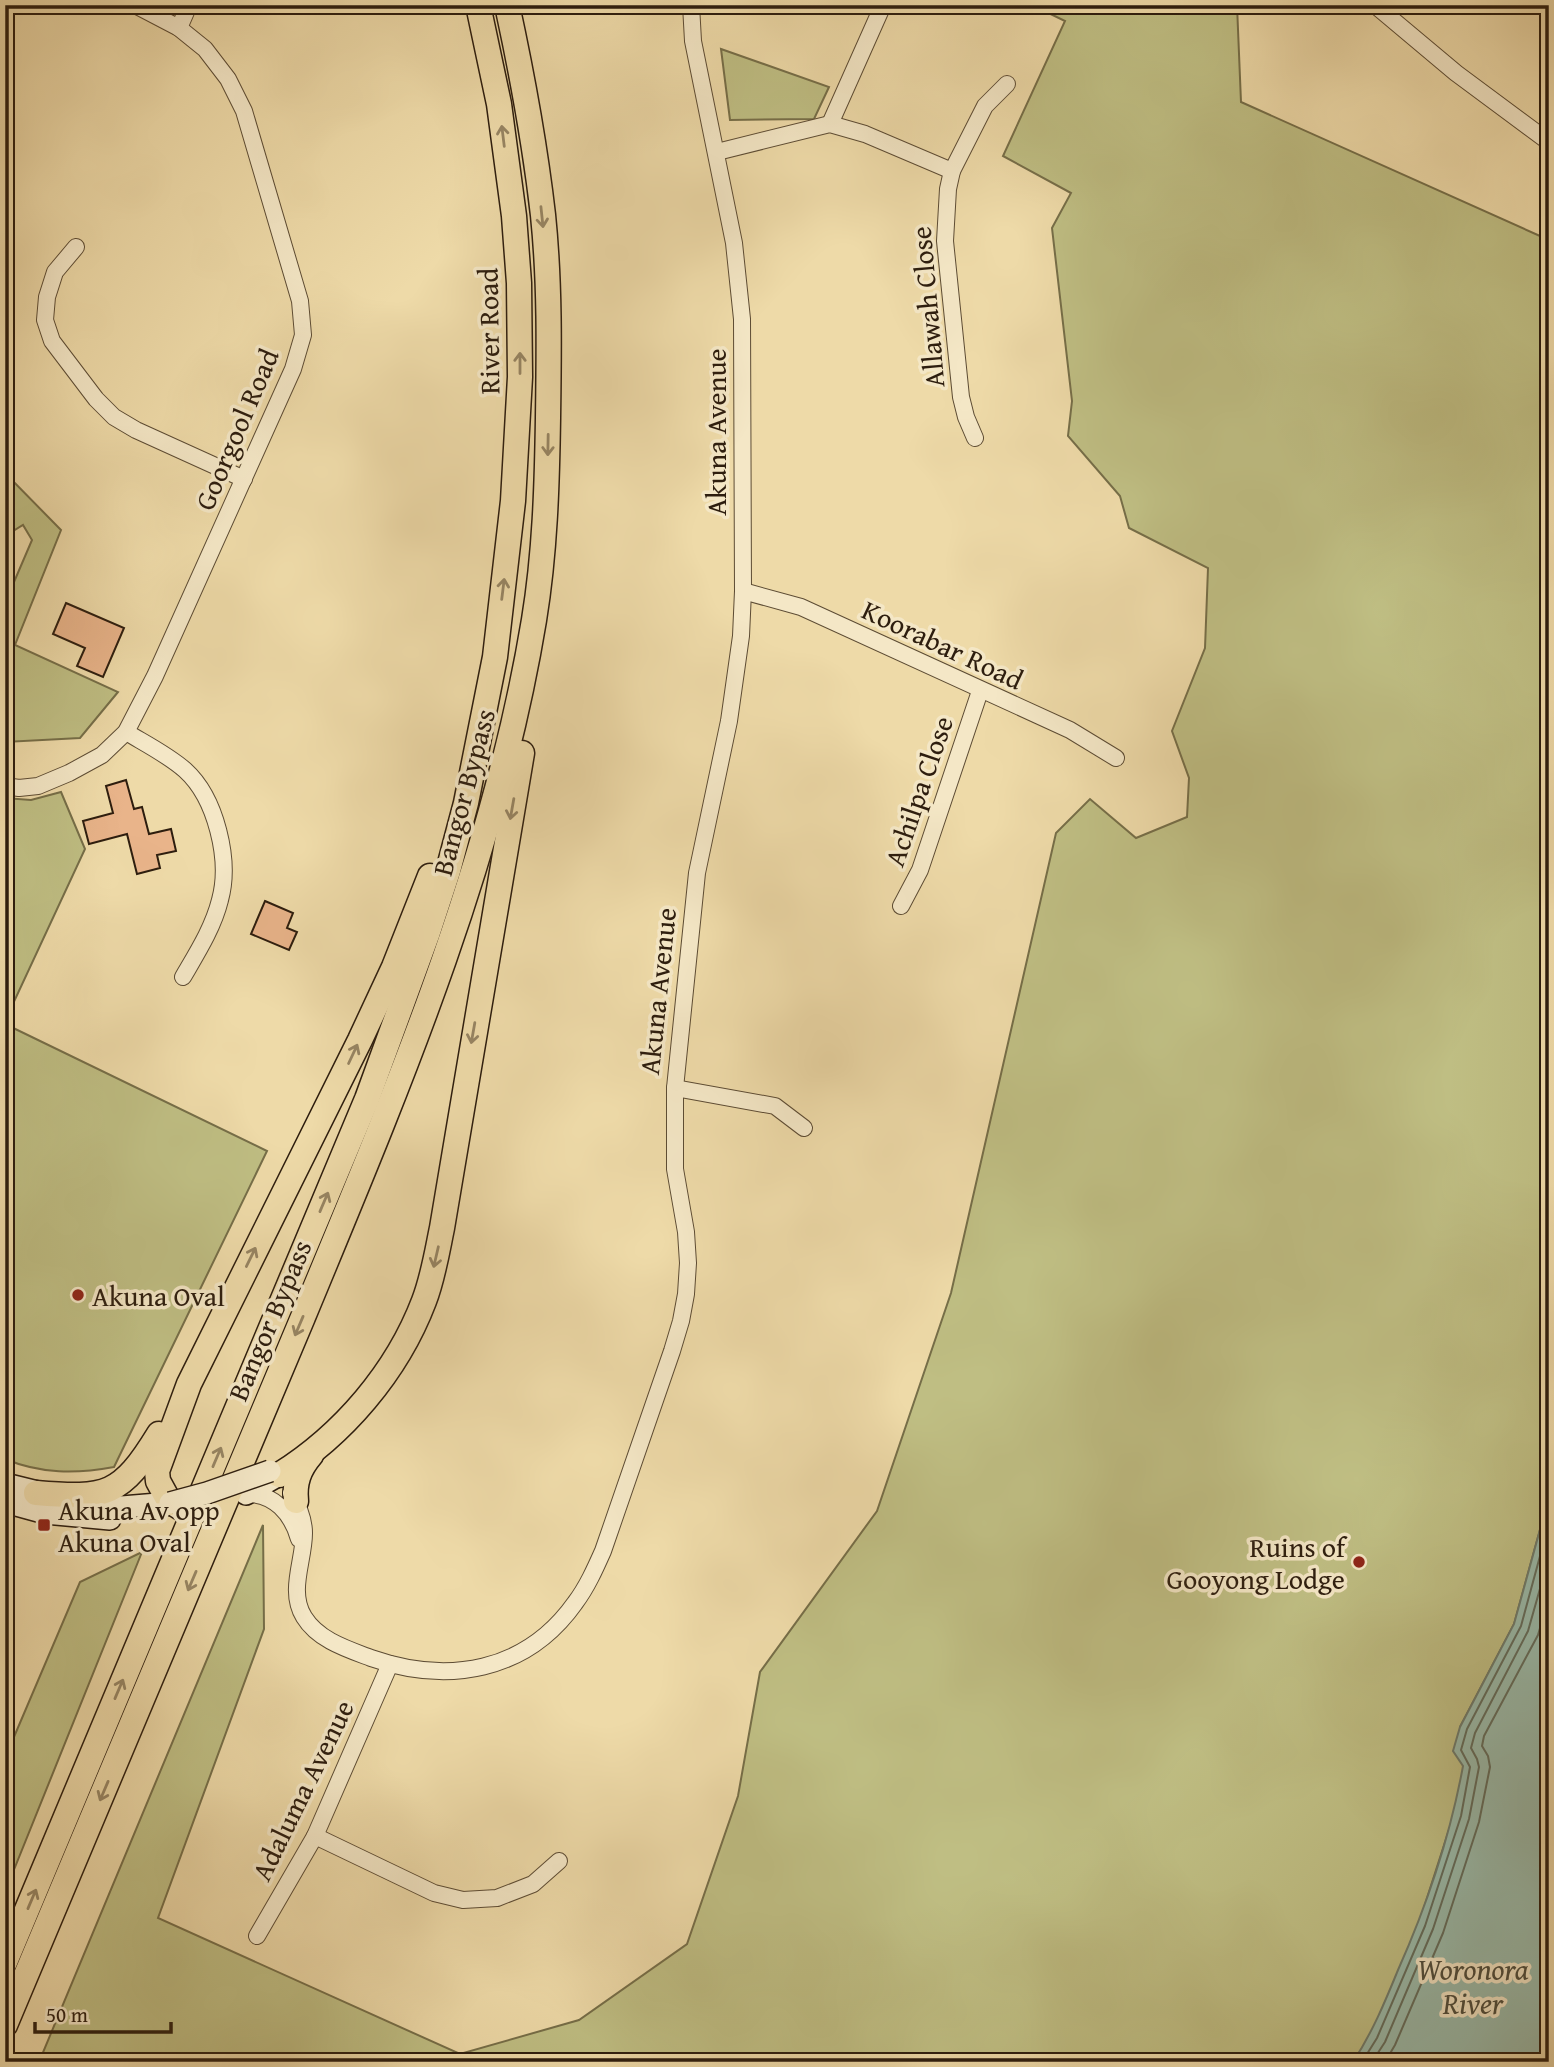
<svg xmlns="http://www.w3.org/2000/svg" width="1554" height="2067" viewBox="0 0 1554 2067" font-family="'Gentium Book Plus',serif">
<rect width="100%" height="100%" fill="#eedaa8"/>
<filter id="stains"><feTurbulence type="fractalNoise" baseFrequency=".00286" numOctaves="4"/><feColorMatrix values="0 0 0 0 .2 0 0 0 0 .09 0 0 0 0 .02 0 0 0 .5 -.17"/></filter>
<radialGradient id="worn" r=".72"><stop offset=".6" stop-color="#630" stop-opacity="0"/><stop offset="1" stop-color="#630" stop-opacity=".3"/></radialGradient>
<g fill="#bfbe83" stroke="#766e48" stroke-width="2">
<polygon points="1032,5 1237,5 1241,102 1549,240 1549,1497 1514,1624 1460,1727 1464,1766 1454,1814 1419,1923 1371,2035 1353,2062 39,2062 263,1525 264,1629 158,1918 460,2054 579,2020 687,1944 738,1796 760,1672 877,1511 951,1293 1056,833 1090,799 1136,838 1187,817 1189,778 1172,731 1205,648 1208,568 1129,528 1120,496 1068,436 1072,401 1052,228 1071,193 1003,156 1065,21"/>
<polygon points="721,49 829,87 814,119 730,120"/>
<polygon points="5,473 61,530 15,645 118,692 80,738 5,742 5,603 32,540 23,525 5,536"/>
<polygon points="61,792 85,849 5,1021 5,798 31,800"/>
<path d="M5 1024 267 1151 114 1467C76 1474 41 1474 5 1459Z"/>
<polygon points="142,1552 5,1892 5,1758 80,1582"/>
</g>
<path fill="#99baaa" stroke="#6e7b6c" stroke-width="2" d="M1549 1497V2062H1353C1372 2033 1385 2002 1398 1970 1427 1905 1450 1837 1463 1766L1453 1751 1460 1727 1514 1624Z"/>
<g fill="none" stroke-linecap="round" stroke-linejoin="round">
<g stroke="#636c5c" stroke-width="2">
<polyline points="1362,2062 1377,2038 1425,1926 1461,1816 1470,1767 1461,1750 1467,1729 1521,1626 1549,1523"/>
<polyline points="1372,2062 1385,2042 1433,1929 1469,1819 1479,1767 1477,1759 1471,1748 1475,1733 1528,1631 1549,1557"/>
<polyline points="1385,2062 1395,2045 1443,1933 1479,1822 1490,1767 1488,1756 1482,1746 1484,1736 1538,1635 1549,1597"/>
</g>
</g>
<g fill="#e9b48a" stroke="#2d1d0e" stroke-width="2">
<polygon points="66,603 124,628 103,677 77,666 85,648 53,634"/>
<polygon points="126,780 134,809 142,807 149,834 171,829 176,851 157,855 160,868 137,874 127,834 89,844 83,821 113,813 106,786"/>
<polygon points="265,901 293,913 287,928 297,932 289,950 251,934"/>
</g>
<g fill="none" stroke-linecap="round" stroke-linejoin="round">
<defs>
<g id="minor">
<polyline points="1375,5 1456,73 1549,142"/>
<polyline points="179,28 189,5"/>
<polyline points="830,124 883,5"/>
<polyline points="717,152 830,124 865,134 952,171"/>
<polyline points="76,247 55,272 47,297 45,320 52,341 96,399 114,417 136,430 244,479"/>
<polyline points="975,438 966,417 961,397 945,241 948,189 952,171 985,106 1007,84"/>
<polyline points="743,591 801,607 1070,730 1116,758"/>
<path d="M126 732C146 744 168 755 185 770 216 798 231 860 220 900 213 928 197 953 183 977"/>
<polyline points="5,786 19,788 38,786 69,773 102,755 126,732 155,676 293,369 303,335 300,301 244,111 228,79 205,49 179,28 135,5"/>
<polyline points="901,906 920,870 980,691"/>
<polyline points="675,1088 775,1106 804,1128"/>
<path d="M291 1493C298 1505 304 1519 304 1533 304 1561 288 1591 304 1617 318 1640 347 1649 371 1658 448 1685 526 1672 575 1603 587 1587 595 1569 603 1551L672 1351 681 1321 686 1294 688 1263 686 1232 675 1169V1088L697 873 729 721 741 636 743 591 742 319 734 243 693 41 691 5"/>
<path d="M246 1494C274 1493 292 1514 299 1539"/>
<polyline points="315,1836 434,1893 463,1900 497,1898 533,1884 559,1861"/>
<polyline points="257,1936 315,1836 390,1664"/>
</g>
<g id="secondary">
<polyline points="5,1484 82,1503 122,1507 170,1503 181,1510"/>
<polyline points="246,1494 279,1475"/>
<polyline points="5,1502 45,1513 110,1519"/>
</g>
<g id="primary">
<path d="M279 1475C343 1435 397 1372 424 1301 433 1278 437 1252 442 1228L522 753"/>
<path d="M36 1493C107 1499 121 1496 159 1434"/>
<path d="M296 1501C294 1483 299 1469 311 1455"/>
<polyline points="170,1503 158,1481 157,1471 189,1384 360,1040 394,967 430,876"/>
<polyline points="5,1962 367,1099 427,935 448,871 466,803 495,657 513,501 520,377 519,283 514,216 499,104 478,5"/>
<path d="M5 2025C105 1789 204 1553 303 1317 397 1090 494 863 534 620 545 553 547 485 548 418 549 350 550 283 543 215 535 145 522 74 507 5"/>
</g>
</defs>
<use href="#minor" stroke="#5d4c34" stroke-width="18"/>
<use href="#secondary" stroke="#2d1d0e" stroke-width="24"/>
<use href="#primary" stroke="#2d1d0e" stroke-width="27"/>
<use href="#minor" stroke="#f4e7c6" stroke-width="16"/>
<use href="#secondary" stroke="#f4e7c6" stroke-width="21"/>
<use href="#primary" stroke="#eedaa8" stroke-width="24"/>
<defs>
<polyline id="secondary-bridge" points="170,1503 207,1493 270,1471"/>
</defs>
<use href="#secondary-bridge" stroke="#2d1d0e" stroke-width="24" stroke-linecap="butt"/>
<use href="#secondary-bridge" stroke="#f4e7c6" stroke-width="21"/>
</g>
<defs><path id="oneway-shaft" d="M-6 0H5M1.5-3L5.5 0L1.5 3" fill="none" stroke-width="1.6" stroke-linecap="round" stroke-linejoin="round" transform="scale(1.75)"/></defs>
<g stroke="#978563">
<use href="#oneway-shaft" transform="translate(503 136) rotate(-97)"/>
<use href="#oneway-shaft" transform="translate(542 217) rotate(84)"/>
<use href="#oneway-shaft" transform="translate(520 363) rotate(-90)"/>
<use href="#oneway-shaft" transform="translate(548 445) rotate(91)"/>
<use href="#oneway-shaft" transform="translate(503 589) rotate(-83)"/>
<use href="#oneway-shaft" transform="translate(512 809) rotate(100)"/>
<use href="#oneway-shaft" transform="translate(473 1033) rotate(100)"/>
<use href="#oneway-shaft" transform="translate(353 1054) rotate(-65)"/>
<use href="#oneway-shaft" transform="translate(324 1202) rotate(-67)"/>
<use href="#oneway-shaft" transform="translate(251 1257) rotate(-64)"/>
<use href="#oneway-shaft" transform="translate(436 1257) rotate(103)"/>
<use href="#oneway-shaft" transform="translate(299 1326) rotate(113)"/>
<use href="#oneway-shaft" transform="translate(217 1457) rotate(-67)"/>
<use href="#oneway-shaft" transform="translate(192 1581) rotate(113)"/>
<use href="#oneway-shaft" transform="translate(119 1689) rotate(-67)"/>
<use href="#oneway-shaft" transform="translate(104 1791) rotate(113)"/>
<use href="#oneway-shaft" transform="translate(32 1899) rotate(-67)"/>
</g>
<g fill="#8f2418" stroke="#f4e7c6" stroke-width="2.5">
<circle cx="78" cy="1295" r="7"/>
<rect x="37" y="1518" width="14" height="14" rx="3.5"/>
<circle cx="1359" cy="1562" r="7"/>
</g>
<g text-anchor="middle" dominant-baseline="central" stroke-width="7" stroke-linejoin="round" paint-order="stroke">
<g font-size="28" fill="#2d1d0e" stroke="#f4e7c6">
<text transform="translate(927 307) rotate(-95)">Allawah Close</text>
<text transform="translate(488 331) rotate(-91)">River Road</text>
<text transform="translate(236 429) rotate(-67)">Goorgool Road</text>
<text transform="translate(715 432) rotate(-90)">Akuna Avenue</text>
<text transform="translate(943 644) rotate(25)">Koorabar Road</text>
<text transform="translate(918 791) rotate(-71)">Achilpa Close</text>
<text transform="translate(463 792) rotate(-75)">Bangor Bypass</text>
<text transform="translate(657 991) rotate(-84)">Akuna Avenue</text>
<text transform="translate(269 1320) rotate(-67)">Bangor Bypass</text>
<text transform="translate(302 1790) rotate(-64)">Adaluma Avenue</text>
</g>
<g font-size="28" fill="#2d1d0e" stroke="#f4e7c6" text-anchor="start">
<text x="92" y="1295">Akuna Oval</text>
<text x="58" y="1509">Akuna Av opp<tspan x="58" dy="32">Akuna Oval</tspan></text>
<text x="1345" y="1546" text-anchor="end">Ruins of<tspan x="1345" dy="32">Gooyong Lodge</tspan></text>
</g>
<g font-size="30" font-style="italic" fill="#4d4c3d" stroke="#f4e7c6">
<text x="1473" y="1969">Woronora<tspan x="1473" dy="34">River</tspan></text>
</g>
</g>
<rect width="1554" height="2067" fill="none" stroke="#eedaa8" stroke-width="28"/>
<rect x="7" y="7" width="1540" height="2053" fill="none" stroke="#2d1d0e" stroke-width="3.5"/>
<rect x="14" y="14" width="1526" height="2039" fill="none" stroke="#2d1d0e" stroke-width="2"/>
<path d="M35 2022v10h136v-10" fill="none" stroke="#2d1d0e" stroke-width="3.5"/>
<text x="46" y="2022" font-size="21" fill="#2d1d0e" stroke="#f4e7c6" stroke-width="5" paint-order="stroke">50 m</text>
<rect width="100%" height="100%" filter="url(#stains)"/>
<rect width="100%" height="100%" fill="url(#worn)"/>
</svg>
